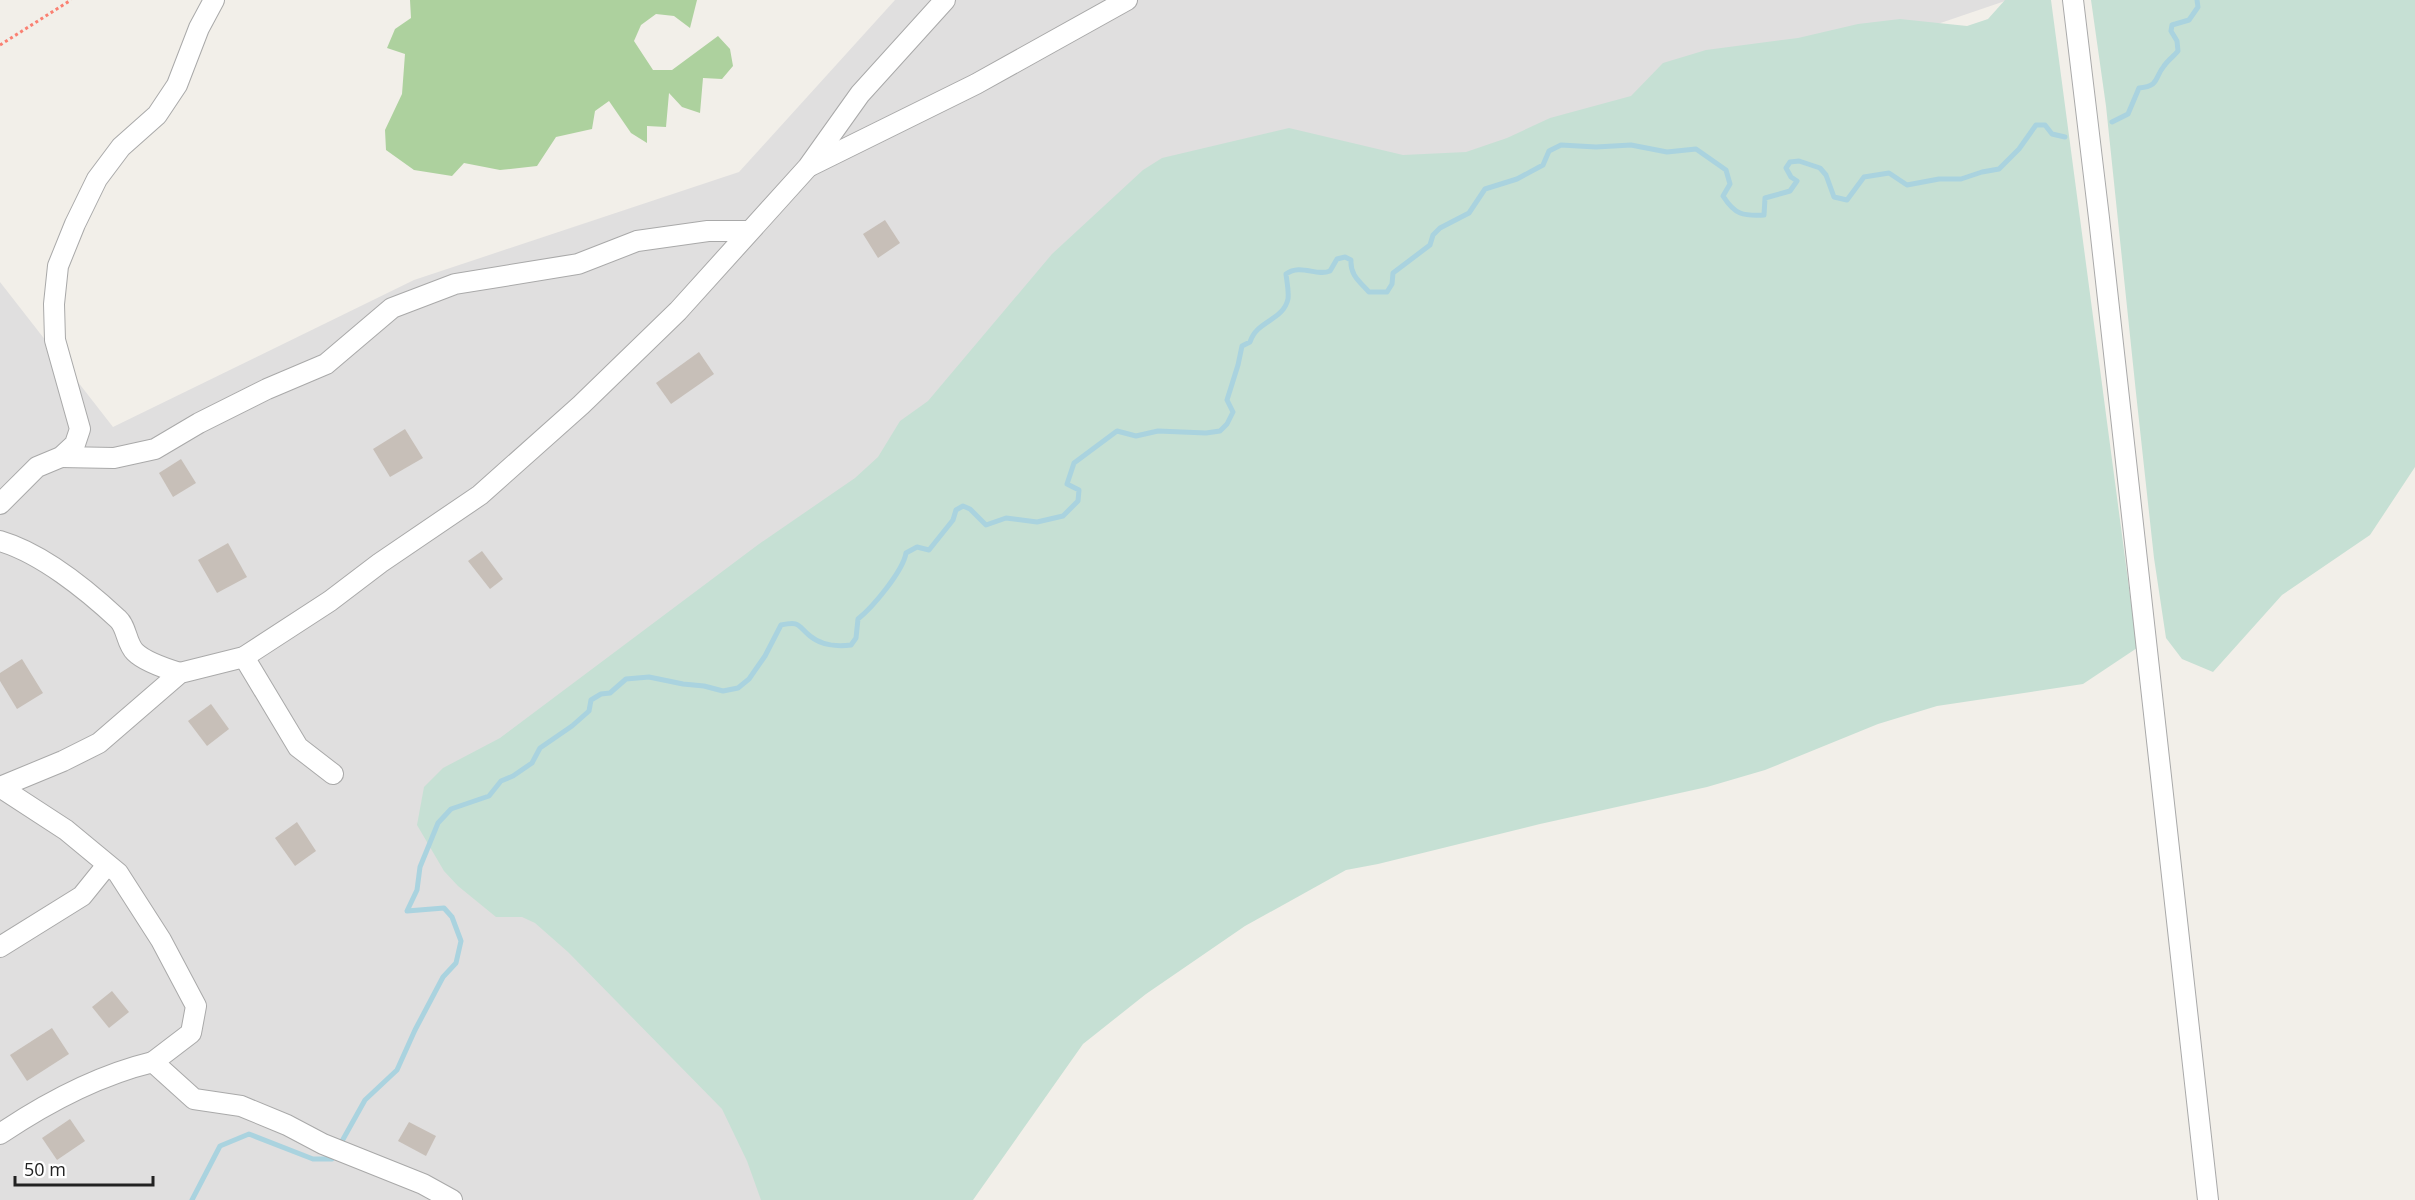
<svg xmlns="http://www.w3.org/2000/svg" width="2415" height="1200" viewBox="0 0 2415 1200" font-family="'Open Sans',sans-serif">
<rect width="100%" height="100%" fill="#f2efe9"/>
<polygon fill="#e0dfdf" points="895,0 2008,0 1782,77 779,1200 0,1200 0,282 113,427 414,280 739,172"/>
<polygon fill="#add19e" points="410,0 697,0 690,28 674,16 656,14 641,25 634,41 653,70 672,70 718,36 730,49 733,66 722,79 703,78 700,113 682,107 669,93 666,127 647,126 647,143 631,133 609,101 595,111 592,129 556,137 537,166 500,170 464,163 452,176 414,170 386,150 385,130 402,94 405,54 387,48 395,29 411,18"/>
<g fill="#c6e0d4">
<polygon points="2005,0 2051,0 2137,648 2083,684 1937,706 1878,724 1765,770 1707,787 1540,824 1378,864 1346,870 1245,926 1146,994 1083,1044 973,1200 761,1200 747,1161 722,1109 568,952 535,923 522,917 496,917 458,886 444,871 417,825 424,787 443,768 500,738 759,544 855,478 878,457 900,421 928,401 1052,254 1143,170 1162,158 1289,128 1403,155 1466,152 1507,138 1550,118 1631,96 1663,63 1706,50 1798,38 1858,24 1900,19 1967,26 1988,19"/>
<polygon points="2091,0 2415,0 2415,467 2370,535 2282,595 2213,672 2182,659 2166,638 2154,558 2136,393 2106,106"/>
</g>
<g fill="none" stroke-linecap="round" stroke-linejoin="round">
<g stroke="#aad3df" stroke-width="5">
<path d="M2112 122 2128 114 2139 88C2160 86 2154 78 2164 66 2168 60 2174 56 2178 51L2177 41 2171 31 2172 25 2189 20 2198 7 2197 0"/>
<path d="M192 1200 220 1146 249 1134 313 1159H332L365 1100 397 1070 415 1030 443 977 456 963 461 941 452 917 444 908 407 911 417 890 420 867 438 823 451 809 489 796 501 781 513 776 532 763 540 748 572 726 589 711 591 700 601 694 610 693 626 679 649 677 683 684 704 686 723 691 738 688 749 679 765 656 781 625C800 621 797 625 810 636 821 645 837 647 851 645L856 638 858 619C873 607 903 571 906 553L917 547 929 550 953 520 956 510 963 506 970 509 986 525 1006 518 1037 522 1063 516 1078 501 1079 490 1067 484 1074 463 1117 431 1136 436 1158 431 1206 433 1220 431 1227 424 1233 412 1227 400 1238 365 1242 346 1250 342C1257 320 1283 321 1288 299 1289 291 1287 283 1286 274 1301 263 1316 277 1330 271L1337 259 1345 257 1351 260C1350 275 1359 281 1369 292H1387L1392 284 1393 273 1430 245 1433 235 1440 228 1469 213 1485 189 1517 179 1543 165 1549 151 1561 145 1596 147 1631 145 1667 152 1696 149 1726 170 1730 184 1723 196C1735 215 1743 216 1764 215L1765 198 1790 191 1797 181 1791 177 1786 168 1790 162 1799 161 1820 168 1826 175 1834 197 1847 200 1864 177 1889 173 1907 185 1939 179H1961L1982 172 1999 169 2019 149 2036 125H2045L2052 134 2065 137"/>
</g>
</g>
<g fill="#c7bfb8">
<polygon points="885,220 900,243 878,258 863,234"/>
<polygon points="699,352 714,374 671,404 656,383"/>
<polygon points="405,429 423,458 390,477 373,449"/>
<polygon points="181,459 196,483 173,497 159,473"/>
<polygon points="228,543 247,577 217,593 198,560"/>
<polygon points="482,551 503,579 490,589 468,561"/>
<polygon points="22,659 43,693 17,709 0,681 0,673"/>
<polygon points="211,704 229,729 207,746 188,721"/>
<polygon points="297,822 316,851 295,866 275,838"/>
<polygon points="112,991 129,1012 109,1028 92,1007"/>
<polygon points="52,1028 69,1054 27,1081 10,1055"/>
<polygon points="70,1119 85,1141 57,1160 42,1138"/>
<polygon points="409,1122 436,1136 426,1156 398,1141"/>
</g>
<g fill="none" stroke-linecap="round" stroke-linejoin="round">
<defs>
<g id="minor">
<polyline points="2073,0 2099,218 2208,1200"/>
<polyline points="810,166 976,84 1127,0"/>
<polyline points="61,457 114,458 155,449 199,423 267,389 326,364 392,308 455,284 578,264 637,241 708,231 749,231"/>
<polyline points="0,504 37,467 61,457 75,444 80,429 55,340 54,304 58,266 75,224 97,179 121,147 157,115 177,85 199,28 214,0"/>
<path d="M0 541C41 553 87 590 118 619 127 627 126 643 135 652 144 661 167 669 180 673"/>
<polyline points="244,657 298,747 333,774"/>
<polyline points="0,787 63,761 99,743 180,673 244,657 330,601 380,563 480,495 581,405 678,311 808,167 860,94 945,0"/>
<polyline points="0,787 66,830 118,873 161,940 196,1006 191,1033 153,1062"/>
<polyline points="0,947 82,896 107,865"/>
<path d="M0 1134C46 1103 99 1075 153 1062L194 1099 241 1106 287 1125 323 1144 423 1184 452 1200"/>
</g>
</defs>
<use href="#minor" stroke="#a9a9a9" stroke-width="22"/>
<polyline stroke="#fa8072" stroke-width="3" stroke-dasharray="3 3" stroke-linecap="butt" points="0,45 71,0"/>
<use href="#minor" stroke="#fff" stroke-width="20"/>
</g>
<path d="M15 1176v9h138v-9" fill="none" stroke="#222222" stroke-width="3"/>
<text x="24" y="1176" font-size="18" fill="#222222" stroke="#ffffff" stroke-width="4.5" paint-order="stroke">50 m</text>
</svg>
